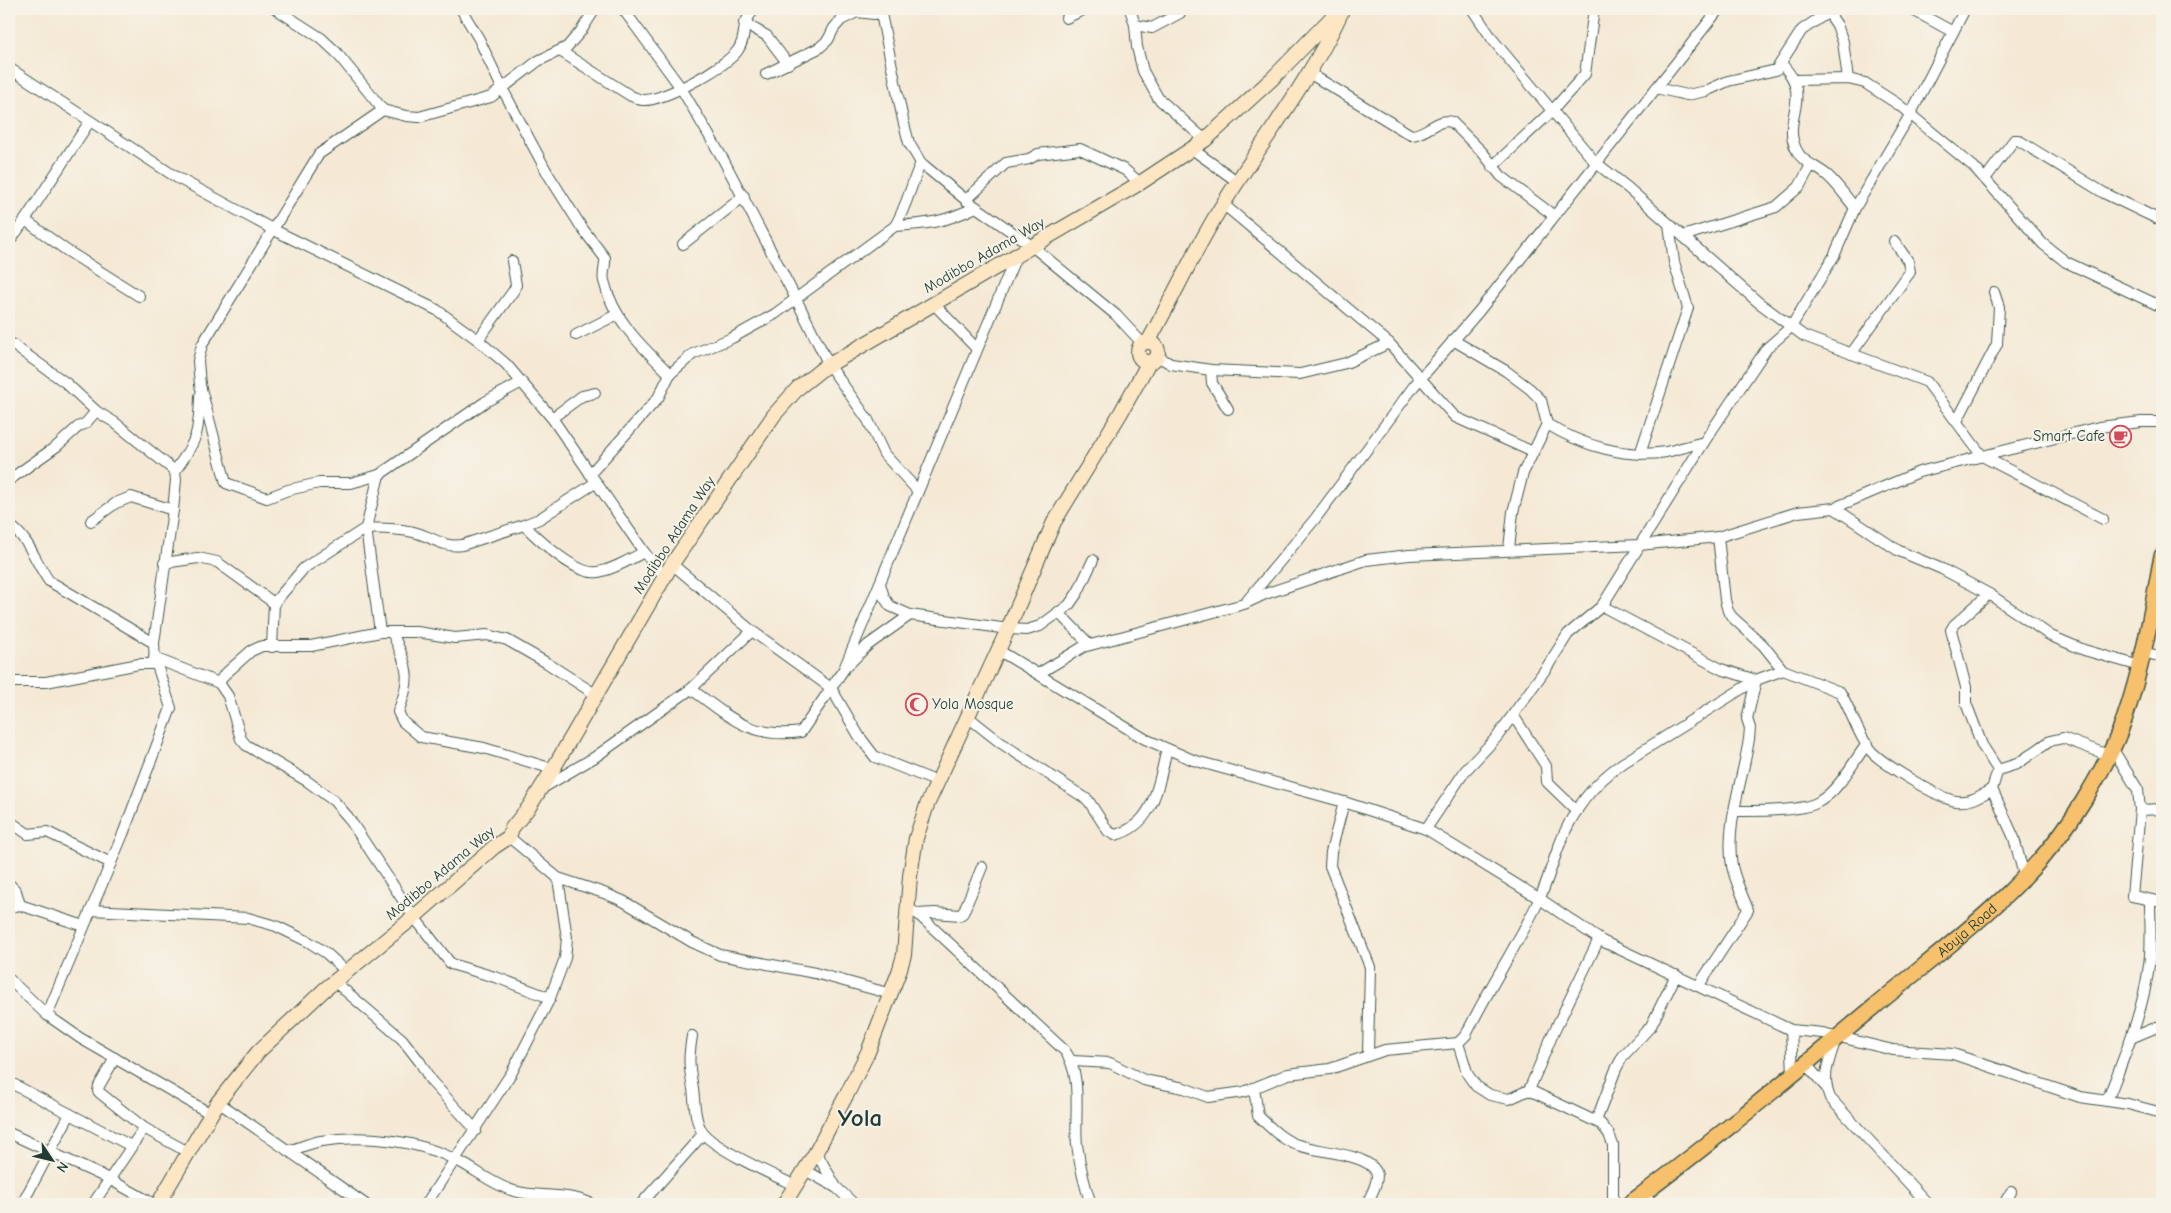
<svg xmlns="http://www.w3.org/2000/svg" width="2171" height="1213" viewBox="0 0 2171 1213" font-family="'Comic Neue',sans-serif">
<rect width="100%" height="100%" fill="#f7f3e8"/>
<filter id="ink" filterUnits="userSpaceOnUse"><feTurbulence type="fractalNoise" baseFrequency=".02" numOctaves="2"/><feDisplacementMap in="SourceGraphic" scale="10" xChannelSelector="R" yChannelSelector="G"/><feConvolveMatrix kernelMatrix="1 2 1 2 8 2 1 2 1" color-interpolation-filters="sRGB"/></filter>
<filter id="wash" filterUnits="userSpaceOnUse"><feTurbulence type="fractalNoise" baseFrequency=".0096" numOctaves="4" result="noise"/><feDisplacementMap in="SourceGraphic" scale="20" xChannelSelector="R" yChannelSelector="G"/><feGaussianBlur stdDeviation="1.12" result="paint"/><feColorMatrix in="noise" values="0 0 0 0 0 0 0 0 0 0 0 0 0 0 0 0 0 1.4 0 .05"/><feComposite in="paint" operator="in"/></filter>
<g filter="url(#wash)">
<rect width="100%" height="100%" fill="#f5e9d5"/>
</g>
<g filter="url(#ink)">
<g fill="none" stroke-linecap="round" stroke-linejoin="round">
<defs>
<g id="minor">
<polyline points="276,9 321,38 336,52 383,110"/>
<path d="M461 9 479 39 502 88 548 174 582 228 605 258C606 266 602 273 604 281 613 320 643 348 670 374"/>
<polyline points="623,9 681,88 723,159 796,299 829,365 868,420 884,454 918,491"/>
<polyline points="880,9 903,120 909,143 921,163 966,200 1032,246 1116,315 1143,344"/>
<polyline points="1130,9 1135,25 1137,47 1143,71 1158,98 1205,140"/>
<polyline points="1472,9 1493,40 1595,162 1628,188 1758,302 1804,336 1927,382 1982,456 2103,519"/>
<polyline points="1826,9 1837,25 1843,42 1848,79"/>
<polyline points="1911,9 1953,32"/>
<polyline points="9,10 9,9"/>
<polyline points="1066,18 1085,9"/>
<polyline points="744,23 767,36 788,64"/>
<polyline points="1135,25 1152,28 1180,13"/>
<path d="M560 51 631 96C635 97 639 100 642 100 662 102 726 67 738 50 749 33 738 26 755 9"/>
<path d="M1781 63C1785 68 1792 75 1794 82 1803 106 1784 124 1796 149 1802 163 1817 166 1828 176 1838 185 1847 198 1855 208"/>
<polyline points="9,68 176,177 274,230 437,310 478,340 506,364 552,418 644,552 665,577"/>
<path d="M1309 73 1411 135C1426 135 1438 117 1452 122L1483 153 1501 176 1553 215"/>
<polyline points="766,74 819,48 828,40 834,28 841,20 857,12 874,14 888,9"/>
<polyline points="1794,80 1848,79 1865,83 1899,105 1974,167 2043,244 2066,262 2162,307"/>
<polyline points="1656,88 1687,95 1706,91 1728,81 1776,70 1802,30 1833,9"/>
<polyline points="1192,149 1238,182"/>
<polyline points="1492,167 1552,111 1585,74 1594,9"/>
<polyline points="1985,179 2014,140 2018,140 2104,193 2162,221"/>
<polyline points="966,200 1006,163 1029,159 1038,154 1080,149 1125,170 1140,183"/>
<polyline points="1223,204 1389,343 1455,417 1533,452"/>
<polyline points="25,220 66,250 139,296"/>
<path d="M895 226C929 224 945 222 976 207"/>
<polyline points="1683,236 1776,207 1799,187 1811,165"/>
<polyline points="9,242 25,220 90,121"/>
<polyline points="683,244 744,196"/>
<polyline points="934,304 977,349"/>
<polyline points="576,335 616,315"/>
<polyline points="478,340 514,290 516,285 512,261"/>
<path d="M1453 340 1506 371 1530 389 1541 400 1547 424C1581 445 1625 459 1666 452 1679 449 1691 445 1704 442"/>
<polyline points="9,342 66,383 96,411 114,422 175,471"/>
<polyline points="1851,354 1910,272 1908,261 1894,241"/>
<polyline points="1157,356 1171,364 1211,370 1300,374 1346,363 1389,343"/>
<polyline points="1211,370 1212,383 1228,409"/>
<polyline points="520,383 485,402 379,475 351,483 319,483 288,490 267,498 226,483 200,385 198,361 202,345 319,154 383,110 406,116 419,117 491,97 538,61 567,47 581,31 595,9"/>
<polyline points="552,418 582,396 595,393"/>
<polyline points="1957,421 1997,344 1999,307 1994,292"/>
<polyline points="1640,454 1688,308 1674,262 1669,224"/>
<path d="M590 474 658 398 670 374 693 354 732 338 775 314 895 226C907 206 911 184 921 163"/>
<polyline points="9,480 57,446 78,427 86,423 96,411"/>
<polyline points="1834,508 1899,551 1942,569 1989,594 2051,636 2084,650 2140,666"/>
<polyline points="91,521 116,503 131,497 173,510"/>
<path d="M9 525C30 539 35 562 49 581L154 643"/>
<path d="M524 525C538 539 577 576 598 572 614 569 629 560 644 552"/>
<path d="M1718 537 1725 600 1728 611 1732 617 1763 645 1783 670 1840 692C1851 710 1857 733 1870 750 1881 763 1940 799 1956 801 1971 803 1980 796 1992 789"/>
<polyline points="1509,549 1513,512 1523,473 1547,424"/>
<polyline points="164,563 198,558 217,562 274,603"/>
<polyline points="672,564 752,631 831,688 859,736 875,757 938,782"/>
<polyline points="880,584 884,597 890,606 910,615 1008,629 1027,630 1040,626 1069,605 1078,592 1093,560"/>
<polyline points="1989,594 1954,625 1951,630 1966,687 1966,703 1982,745 1998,770 1992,789 2014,838 2025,879"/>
<polyline points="1246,602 1315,519 1414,386 1479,311 1719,9"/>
<polyline points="1602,606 1721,669 1756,680 1783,670"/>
<polyline points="1058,612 1090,645"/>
<path d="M380 632 366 528C382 529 401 528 417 533 434 538 444 548 462 545L524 525 539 519 595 483"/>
<path d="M392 632C407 667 413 675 398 712L403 722 421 737 484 748 553 769"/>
<polyline points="272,647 274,603 304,568 366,528 379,475"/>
<polyline points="998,650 1145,739 1193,760 1344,802 1426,829 1540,899 1602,941 1791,1030 1823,1033 1893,1050 1953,1054 2080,1097 2128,1104 2162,1113"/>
<polyline points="2143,652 2162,657"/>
<polyline points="154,658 219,683 228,696 241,739 246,745 307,781 334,801 348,817 414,917 451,964 498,978 550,998"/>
<polyline points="848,665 868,645 910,615"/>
<polyline points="1038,674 1083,647 1244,604 1265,594 1366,560 1409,555 1639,545 1718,537 1798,512 1834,508 1919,472 2099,427 2141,422 2162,422"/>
<path d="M9 682H46L139 664H155L154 643 173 510 176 480 175 471C197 440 199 434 200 396"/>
<polyline points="219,683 224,675 251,651 262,646 311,646 380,632 417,632 455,638 487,635 507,640 547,663 595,694"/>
<path d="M691 689C730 717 750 739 801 732L844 669 1017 254"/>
<polyline points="1513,715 1546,766 1547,782 1577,811"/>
<path d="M968 717 1001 743 1088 800 1108 831 1115 835C1155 825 1158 784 1167 749"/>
<polyline points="2112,748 2138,790 2140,810 2132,896 2162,902"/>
<polyline points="1998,770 2017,764 2050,741 2063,738 2108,755"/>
<polyline points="541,789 595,757 691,689 752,631"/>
<polyline points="1344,802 1331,852 1330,866 1370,967 1368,1054"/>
<polyline points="2140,810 2162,809"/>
<path d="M1735 811C1755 811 1805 812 1820 801 1840 789 1853 762 1867 744"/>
<polyline points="9,821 28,834 47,832 111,863"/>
<polyline points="1426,829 1465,771 1497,737 1547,667 1568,634 1602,606 1704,442 1767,348 1791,327 1834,256 1855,208 1910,115 1965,9"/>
<polyline points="509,837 558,878 604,893 623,901 692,942 720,955 815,973 891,994"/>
<polyline points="9,884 16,891 20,905"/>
<polyline points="9,907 20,905 84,926"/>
<path d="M907 908 918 914 1065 1051C1083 1076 1074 1115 1077 1145 1080 1166 1084 1184 1091 1204"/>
<polyline points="91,910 248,918 276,926 309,942 326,953 347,972"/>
<polyline points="918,914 935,913 960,915 963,913 982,867"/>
<polyline points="1599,939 1552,1036 1529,1090 1601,1124 1609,1134 1613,1145 1613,1204"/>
<polyline points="9,979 47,1015 80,1038 211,1114"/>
<polyline points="335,982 402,1039 420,1062 431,1081 476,1130"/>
<path d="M1699 985 1748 910C1743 896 1735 881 1732 866 1725 824 1743 780 1749 739L1750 728 1747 719 1756 680"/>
<polyline points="47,1015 123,834 171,708 155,659"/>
<polyline points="1791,1030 1793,1073"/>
<path d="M692 1036C688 1060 689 1065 693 1089 695 1103 694 1120 703 1133 715 1149 775 1176 796 1186"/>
<polyline points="2131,1038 2162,1025"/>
<path d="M1836 1039C1829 1061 1821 1076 1830 1098L1928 1204"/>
<polyline points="1458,1043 1468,1075 1476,1086 1490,1095 1509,1099 1529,1090"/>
<polyline points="115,1058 99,1086 98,1091 100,1093 144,1128 188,1152"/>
<path d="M1073 1061 1110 1063 1144 1080 1184 1088 1208 1097 1244 1092 1288 1074 1330 1069 1385 1050 1458 1043 1466 1035C1488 989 1517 946 1539 900 1547 883 1552 864 1559 846 1572 811 1592 784 1623 763L1756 680"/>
<polyline points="1805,1063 1825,1086"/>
<polyline points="9,1082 131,1146"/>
<path d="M1254 1088 1258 1116C1270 1127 1282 1140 1298 1145 1317 1152 1367 1153 1376 1172 1380 1180 1370 1197 1367 1204"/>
<path d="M2107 1101C2124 1057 2143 1013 2149 965 2152 944 2150 922 2150 900"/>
<polyline points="218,1102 365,1204"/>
<polyline points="1596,1121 1616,1069 1623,1056 1651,1026 1676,975"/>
<polyline points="9,1133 109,1179 154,1204"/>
<path d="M288 1151C299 1148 310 1143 321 1141 364 1134 417 1140 456 1160 475 1169 493 1185 514 1191 540 1198 567 1192 592 1204"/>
<polyline points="816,1152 836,1187"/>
<polyline points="805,1170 837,1188 854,1204"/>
<polyline points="1642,1195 1654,1204"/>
<polyline points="22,1204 70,1114"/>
<polyline points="93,1204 144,1128"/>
<polyline points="426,1204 512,1072 550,998 565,958 567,938 558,878"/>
<polyline points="641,1204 703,1134"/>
<polyline points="2004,1204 2011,1192"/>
</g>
<g id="secondary">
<path d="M1148 342C1174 296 1196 246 1225 201 1264 139 1310 80 1341 13"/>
<circle cx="1148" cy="352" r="10"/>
<polyline points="158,1204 218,1102 258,1052 324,990 414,917 494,847 509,837 512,828 529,807 553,769 672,564 774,415 798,388 827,365 829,365 1140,183 1205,140 1273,78 1340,9"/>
<polyline points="784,1204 816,1152 848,1092 868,1052 899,972 904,955 910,876 916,838 927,805 1008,629 1054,522 1120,414 1149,362"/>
</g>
<g id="primary">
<path id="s1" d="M1629 1204C1714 1142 1793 1074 1874 1007 1951 942 2031 888 2084 800 2100 774 2116 746 2125 717 2143 665 2152 610 2162 556"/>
</g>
</defs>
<use href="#minor" stroke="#3f574c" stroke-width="12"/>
<use href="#secondary" stroke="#3f574c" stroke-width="16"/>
<use href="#primary" stroke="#3f574c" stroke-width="18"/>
<use href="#minor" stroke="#fff" stroke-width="10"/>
<use href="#secondary" stroke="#fce6c4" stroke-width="14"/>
<use href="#primary" stroke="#f7c06c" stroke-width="15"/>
</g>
</g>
<defs>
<symbol id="cafe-ring" viewBox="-11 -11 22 22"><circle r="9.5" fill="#f7f3e8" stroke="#d1495b" stroke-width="1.5"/><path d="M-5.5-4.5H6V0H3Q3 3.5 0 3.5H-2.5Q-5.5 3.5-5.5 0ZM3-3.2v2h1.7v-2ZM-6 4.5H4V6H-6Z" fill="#d1495b"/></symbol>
<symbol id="mosque-ring" viewBox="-11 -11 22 22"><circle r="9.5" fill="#f7f3e8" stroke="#d1495b" stroke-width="1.5"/><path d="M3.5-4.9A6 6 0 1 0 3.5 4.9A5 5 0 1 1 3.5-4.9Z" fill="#d1495b"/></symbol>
</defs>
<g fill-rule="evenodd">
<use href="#cafe-ring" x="2108" y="424" width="25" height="25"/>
<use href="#mosque-ring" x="904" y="692" width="25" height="25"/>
</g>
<g text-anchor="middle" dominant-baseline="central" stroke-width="4" stroke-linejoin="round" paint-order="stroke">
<g font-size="15" fill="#1f3d34" stroke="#f7f3e8">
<text transform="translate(984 255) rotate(-30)">Modibbo Adama Way</text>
<text transform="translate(674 535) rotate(-57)">Modibbo Adama Way</text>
<text transform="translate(440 873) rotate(-40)">Modibbo Adama Way</text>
<text stroke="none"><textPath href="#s1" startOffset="435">Abuja Road</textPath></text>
</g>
<g font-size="15" fill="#1f3d34" stroke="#f7f3e8" text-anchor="end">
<text x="2105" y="436">Smart Cafe</text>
<text x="932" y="704" text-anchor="start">Yola Mosque</text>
</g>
<g font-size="25" font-weight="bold" fill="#1f3d34" stroke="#f7f3e8">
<text x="860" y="1117">Yola</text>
</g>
</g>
<rect width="2171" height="1213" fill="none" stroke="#f7f3e8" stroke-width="30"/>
<g transform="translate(52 1160) rotate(125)" stroke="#f7f3e8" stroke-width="4" paint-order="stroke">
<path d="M0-4L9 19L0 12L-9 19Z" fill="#1f3d34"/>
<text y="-8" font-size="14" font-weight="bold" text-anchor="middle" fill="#1f3d34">N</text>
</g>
</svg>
